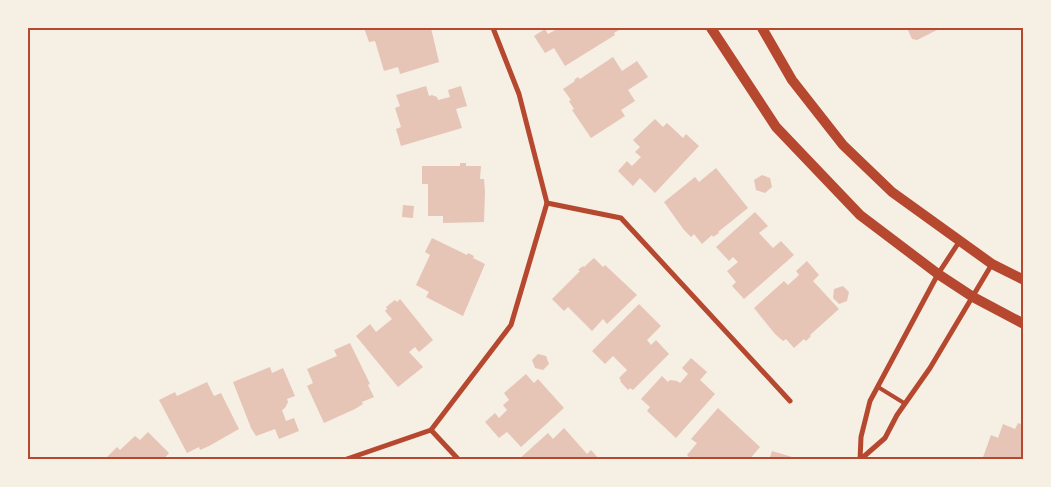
<svg xmlns="http://www.w3.org/2000/svg" width="1051" height="487" viewBox="0 0 1051 487" font-family="Figtree,sans-serif">
<rect width="100%" height="100%" fill="#f6efe4"/>
<g fill="#e6c5b7">
<polygon points="364,28 431,28 439,62 400,74 398,67 384,71 375,41 369,42"/>
<polygon points="559,28 617,28 619,30 614,33 615,35 565,66 554,48 545,53 534,36 545,29 548,34"/>
<polygon points="907,28 941,28 917,40 912,39"/>
<polygon points="613,57 622,71 637,61 648,77 628,90 635,101 621,110 625,116 591,138 572,110 574,109 569,101 571,100 563,89 575,81 574,80 578,77 580,79"/>
<polygon points="426,86 429,96 432,95 437,97 438,100 450,97 448,90 461,86 467,106 456,109 462,128 401,146 396,129 401,127 395,108 400,106 396,95"/>
<polygon points="655,119 663,127 667,123 683,138 686,134 699,146 655,193 640,178 633,186 618,171 627,161 632,166 641,157 635,152 640,147 633,140"/>
<polygon points="460,163 466,163 466,166 481,166 480,179 484,179 485,192 484,222 443,223 443,216 428,216 428,184 422,184 422,166 460,166"/>
<polygon points="716,168 748,208 718,232 719,233 713,237 712,235 702,244 694,234 691,237 684,230 664,202 695,177 699,182"/>
<polygon points="762,175 770,178 772,187 765,193 756,190 754,180"/>
<polygon points="403,205 414,206 413,218 402,217"/>
<polygon points="755,212 768,226 759,233 773,248 781,241 794,255 744,299 732,286 736,282 727,271 738,262 733,257 729,261 716,247"/>
<polygon points="432,238 467,255 468,253 474,256 473,258 485,264 463,316 426,297 429,292 416,285 430,255 425,252"/>
<polygon points="594,258 603,267 605,265 637,295 607,324 603,319 592,331 568,307 564,311 552,299 580,271 578,270 583,266 584,267"/>
<polygon points="807,261 819,275 813,281 839,309 810,335 811,336 806,341 804,339 794,348 786,339 783,341 775,334 754,308 784,281 788,285 799,275 796,271"/>
<polygon points="843,286 849,292 847,301 839,304 833,298 834,289"/>
<polygon points="400,299 433,340 419,352 415,347 409,352 423,367 398,387 356,336 370,324 376,332 392,319 385,311 387,309 386,307 395,300 397,302"/>
<polygon points="639,304 661,326 647,340 651,345 656,340 669,354 633,390 630,388 628,390 620,381 621,380 619,378 627,370 613,356 605,364 592,351"/>
<polygon points="350,343 370,384 368,385 374,397 362,402 363,404 355,409 324,423 307,386 313,383 307,369 337,356 334,350"/>
<polygon points="538,354 546,356 549,364 543,370 535,368 532,360"/>
<polygon points="691,358 707,372 700,380 715,394 676,438 647,411 650,407 641,399 662,376 668,382 670,380 677,381 680,383 688,374 682,368"/>
<polygon points="270,367 272,373 283,368 295,396 287,399 288,402 285,408 282,410 286,421 294,418 299,431 279,439 275,429 256,436 251,428 233,382"/>
<polygon points="526,374 534,383 538,379 564,408 521,447 507,432 499,438 485,422 495,413 499,418 507,410 503,405 509,400 504,393"/>
<polygon points="207,382 214,396 221,393 239,429 209,446 200,450 199,447 187,453 159,400 175,392 177,396"/>
<polygon points="718,408 760,447 749,460 692,460 687,455 697,443 691,439"/>
<polygon points="1018,423 1024,425 1024,460 982,460 991,435 998,438 1003,424 1015,429"/>
<polygon points="564,428 587,454 591,450 600,460 518,460 548,433 553,439"/>
<polygon points="148,432 169,453 163,460 104,460 117,447 120,450 135,436 140,440"/>
<polygon points="772,451 792,457 791,460 769,460"/>
</g>
<g fill="none" stroke-linecap="round" stroke-linejoin="round">
<polyline stroke="#b5482f" stroke-width="4" points="878,387 904,403"/>
<g stroke="#b5482f" stroke-width="5">
<polyline points="547,203 621,218 790,401"/>
<polyline points="431,430 459,460"/>
<polyline points="861,459 885,438 897,415 930,368 992,264"/>
<polyline points="344,460 431,430 511,325 547,203 519,94 493,28"/>
<polyline points="860,460 861,437 870,401 938,274 959,242"/>
</g>
<g stroke="#b5482f" stroke-width="10">
<polyline points="711,28 776,127 860,215 938,274 973,297 1024,324"/>
<polyline points="762,28 792,80 843,145 892,192 992,264 1024,280"/>
</g>
</g>
<rect width="1051" height="487" fill="none" stroke="#f6efe4" stroke-width="58"/>
<rect x="29" y="29" width="993" height="429" fill="none" stroke="#b5482f" stroke-width="2"/>
</svg>
